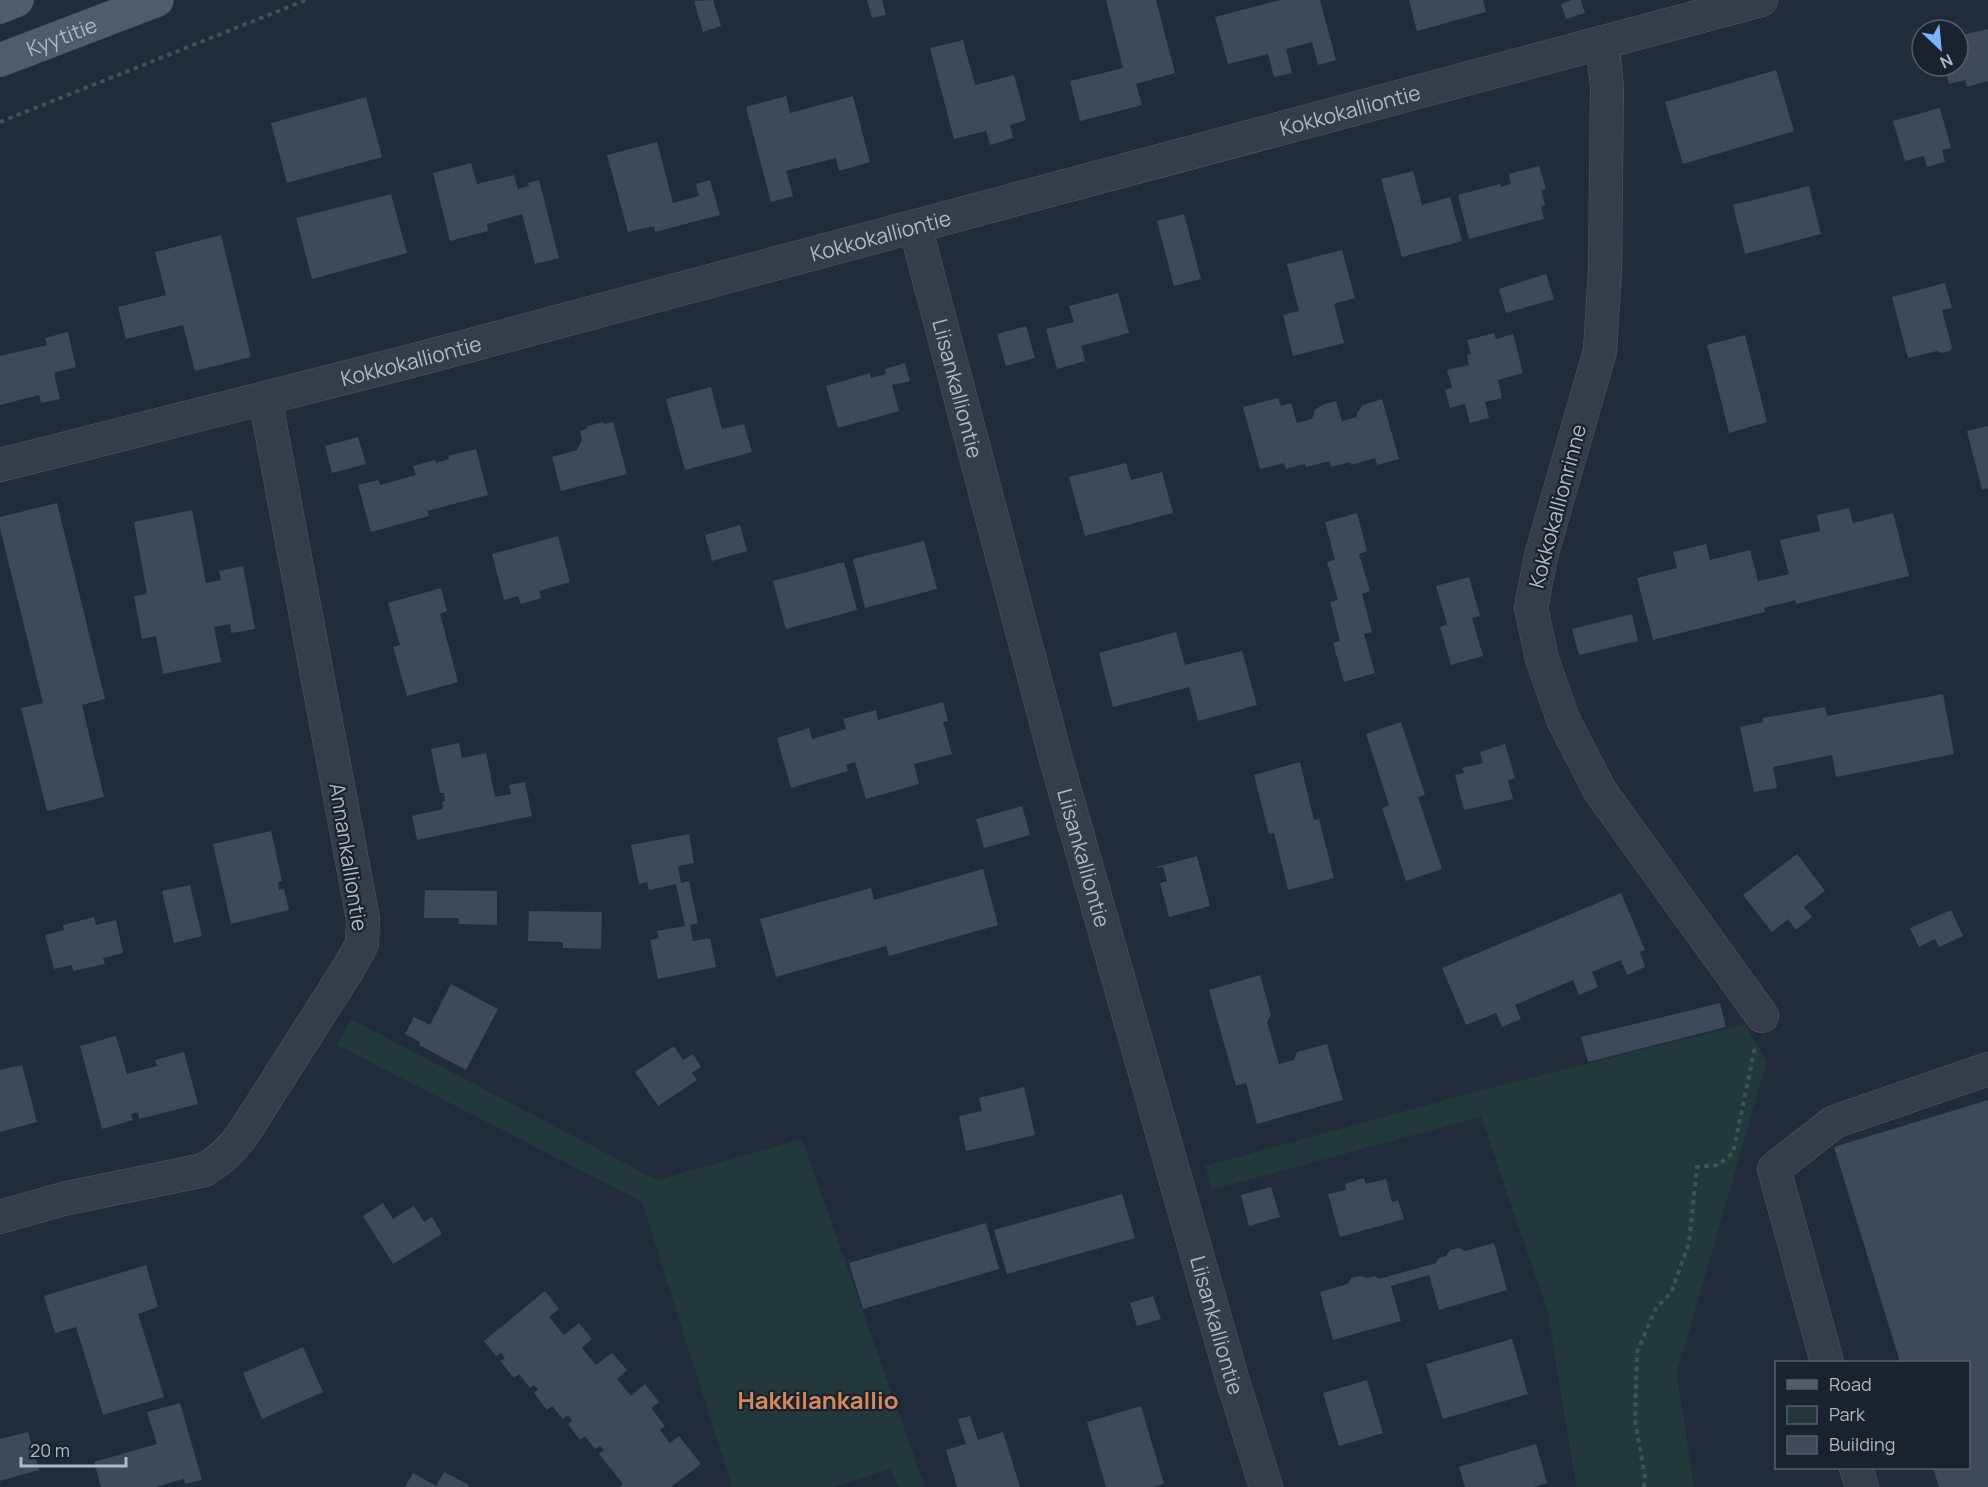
<svg xmlns="http://www.w3.org/2000/svg" width="1988" height="1487" viewBox="0 0 1988 1487" font-family="Manrope,sans-serif">
<rect width="100%" height="100%" fill="#202c39"/>
<g fill="#22383a">
<polygon points="351,1019 657,1180 802,1139 925,1487 898,1487 891,1469 834,1487 732,1487 642,1202 337,1045"/>
<polygon points="1745,1024 1767,1061 1677,1373 1694,1487 1576,1487 1548,1313 1481,1117 1211,1190 1205,1166 1474,1092"/>
</g>
<g fill="#3c4a59">
<polygon points="713,0 721,26 703,32 694,1"/>
<polygon points="867,0 882,0 886,15 872,18"/>
<polygon points="1106,0 1156,0 1175,73 1136,84 1142,105 1080,121 1070,81 1123,68"/>
<polygon points="1280,0 1320,0 1336,60 1318,65 1312,42 1286,49 1292,73 1274,77 1268,54 1228,64 1215,17"/>
<polygon points="1409,0 1483,0 1486,12 1417,31"/>
<polygon points="1572,0 1581,0 1585,13 1566,19 1561,4"/>
<polygon points="1988,29 1988,81 1967,87 1965,80 1949,84 1944,66 1958,66 1958,36"/>
<polygon points="963,40 975,85 1014,75 1026,120 1010,125 1013,138 990,145 986,131 954,139 930,48"/>
<polygon points="1776,70 1794,131 1683,164 1665,102"/>
<polygon points="786,96 790,113 853,96 870,162 839,171 836,158 786,171 793,196 771,202 746,107"/>
<polygon points="366,97 382,157 287,183 271,123"/>
<polygon points="1940,108 1951,148 1942,150 1945,162 1927,167 1924,156 1905,161 1893,121"/>
<polygon points="657,142 673,203 699,196 696,184 710,180 720,215 655,232 654,226 628,232 607,155"/>
<polygon points="471,163 477,184 514,175 518,189 529,186 528,183 539,180 559,258 535,264 522,214 487,224 488,231 450,241 433,173"/>
<polygon points="1539,166 1546,189 1541,190 1545,205 1541,206 1544,219 1469,239 1458,195 1500,184 1501,187 1511,184 1509,174"/>
<polygon points="1413,171 1422,205 1450,197 1462,241 1402,257 1381,179"/>
<polygon points="1809,186 1821,234 1745,254 1733,205"/>
<polygon points="391,194 407,253 312,279 296,218"/>
<polygon points="1184,214 1201,279 1174,286 1157,221"/>
<polygon points="221,235 251,357 195,371 183,325 126,339 118,307 166,295 155,252"/>
<polygon points="1342,250 1355,298 1334,304 1344,343 1293,356 1283,315 1299,311 1287,264"/>
<polygon points="1546,274 1554,299 1506,313 1499,289"/>
<polygon points="1945,283 1952,308 1942,310 1952,348 1949,351 1941,353 1937,351 1908,358 1892,297"/>
<polygon points="1118,293 1129,333 1081,346 1085,361 1057,369 1046,329 1074,322 1069,306"/>
<polygon points="1026,326 1035,358 1006,366 997,334"/>
<polygon points="68,332 76,367 54,373 60,399 41,403 39,395 0,405 0,356 47,345 45,338"/>
<polygon points="1494,333 1496,339 1513,334 1523,373 1498,380 1502,398 1485,402 1489,418 1470,423 1465,404 1450,408 1445,390 1452,388 1447,370 1469,365 1467,355 1471,354 1467,340"/>
<polygon points="1745,335 1767,422 1729,433 1707,345"/>
<polygon points="905,363 910,381 892,385 899,411 838,428 826,386 870,373 871,378 886,374 885,369"/>
<polygon points="711,387 722,429 744,424 752,452 685,470 666,399"/>
<polygon points="1278,398 1281,406 1291,403 1297,423 1312,419 1315,410 1322,405 1336,401 1342,421 1357,417 1357,413 1363,405 1382,399 1399,459 1377,465 1375,458 1351,465 1350,462 1331,467 1330,461 1306,467 1305,464 1286,469 1284,463 1260,469 1243,407"/>
<polygon points="602,422 605,424 613,422 627,474 561,491 552,457 577,450 582,440 580,431 586,429 588,426"/>
<polygon points="1988,426 1988,488 1982,490 1967,431"/>
<polygon points="358,437 366,464 332,473 325,446"/>
<polygon points="476,449 488,495 427,511 429,516 371,532 358,485 378,480 380,485 416,475 413,466 435,460 436,463 449,459 448,456"/>
<polygon points="1126,463 1131,480 1162,472 1173,513 1085,536 1069,477"/>
<polygon points="57,503 105,699 82,705 104,797 47,811 21,708 43,703 0,528 0,517"/>
<polygon points="1849,508 1853,523 1893,513 1909,576 1796,604 1795,600 1764,608 1765,612 1653,640 1637,578 1677,568 1673,552 1706,544 1710,560 1750,550 1758,581 1789,574 1780,540 1820,531 1817,515"/>
<polygon points="192,510 206,583 221,580 219,571 243,566 255,629 231,633 230,624 214,627 221,662 163,674 156,636 142,639 134,596 147,594 134,522"/>
<polygon points="1357,513 1367,551 1359,554 1370,591 1362,594 1372,632 1364,634 1375,673 1344,682 1333,643 1340,641 1330,602 1338,600 1327,562 1335,560 1325,522"/>
<polygon points="740,525 747,551 712,561 705,535"/>
<polygon points="558,536 570,582 539,591 541,598 521,604 518,596 504,600 492,554"/>
<polygon points="924,541 937,589 865,608 853,559"/>
<polygon points="844,562 857,610 786,629 773,581"/>
<polygon points="1469,577 1480,616 1472,618 1483,656 1451,665 1440,627 1447,624 1436,586"/>
<polygon points="441,588 447,611 440,614 458,682 407,696 393,647 400,645 388,603"/>
<polygon points="1632,614 1638,641 1579,655 1572,629"/>
<polygon points="1176,632 1185,665 1242,651 1257,705 1198,721 1189,687 1113,707 1099,653"/>
<polygon points="1943,694 1954,754 1836,777 1832,755 1773,767 1777,788 1754,792 1740,727 1763,722 1763,718 1825,707 1827,716"/>
<polygon points="943,702 948,721 943,722 952,754 914,764 919,784 866,799 855,762 846,765 848,771 791,788 777,738 809,728 812,739 846,729 843,719 876,710 878,720"/>
<polygon points="1401,722 1425,795 1418,797 1442,869 1406,881 1382,808 1389,805 1366,734"/>
<polygon points="459,743 462,758 486,753 495,797 511,794 509,785 525,782 532,816 417,840 412,816 443,809 442,802 445,801 444,793 440,793 431,749"/>
<polygon points="1505,744 1515,778 1508,780 1513,799 1464,810 1455,775 1464,773 1462,768 1483,763 1480,752"/>
<polygon points="1300,762 1314,820 1319,819 1334,878 1288,890 1274,833 1269,834 1254,775"/>
<polygon points="1022,806 1030,835 984,848 976,819"/>
<polygon points="271,831 282,881 278,882 279,890 284,889 289,910 231,924 213,844"/>
<polygon points="689,834 694,863 678,866 681,883 689,881 698,923 690,925 693,941 710,938 716,967 658,979 650,940 659,938 657,931 685,926 676,884 649,890 647,882 639,884 631,845"/>
<polygon points="1797,854 1825,891 1804,907 1812,917 1796,930 1788,919 1772,932 1743,895"/>
<polygon points="1197,856 1210,906 1169,917 1160,883 1167,881 1163,867 1157,868 1156,867"/>
<polygon points="983,869 998,925 889,956 886,946 776,977 760,919 871,888 874,900"/>
<polygon points="190,885 202,936 174,943 162,891"/>
<polygon points="425,890 497,891 497,925 458,924 459,918 424,918"/>
<polygon points="1621,893 1645,950 1640,952 1645,967 1627,975 1621,960 1592,972 1598,987 1579,995 1573,980 1515,1005 1521,1019 1502,1027 1496,1013 1466,1025 1442,968"/>
<polygon points="1951,910 1963,936 1939,947 1935,939 1919,947 1910,928"/>
<polygon points="529,911 602,912 601,949 563,948 563,942 528,941"/>
<polygon points="94,917 96,925 116,920 123,953 103,958 105,964 73,971 72,965 54,969 45,935 64,930 63,925"/>
<polygon points="1260,975 1271,1015 1267,1022 1279,1064 1294,1060 1297,1052 1327,1044 1343,1100 1257,1124 1246,1083 1236,1086 1209,990"/>
<polygon points="451,984 498,1009 466,1070 419,1045 420,1042 405,1034 414,1017 430,1025"/>
<polygon points="1720,1003 1726,1027 1588,1062 1581,1037"/>
<polygon points="116,1036 127,1074 157,1066 155,1060 184,1052 198,1104 139,1119 138,1112 131,1114 133,1120 102,1129 80,1046"/>
<polygon points="674,1046 683,1060 693,1054 701,1067 692,1073 697,1080 658,1106 635,1072"/>
<polygon points="22,1065 37,1122 0,1132 0,1070"/>
<polygon points="1024,1087 1035,1135 966,1151 959,1116 982,1111 979,1098"/>
<polygon points="1988,1100 1988,1487 1939,1487 1933,1468 1968,1468 1968,1362 1900,1362 1834,1147"/>
<polygon points="1364,1178 1366,1184 1386,1179 1392,1202 1398,1200 1404,1219 1340,1237 1328,1194 1346,1190 1345,1184"/>
<polygon points="1271,1187 1280,1217 1249,1226 1241,1195"/>
<polygon points="1122,1194 1135,1238 1007,1274 994,1230"/>
<polygon points="383,1203 393,1219 414,1206 424,1222 432,1217 442,1234 393,1264 363,1216"/>
<polygon points="986,1223 999,1269 863,1309 849,1263"/>
<polygon points="1494,1243 1507,1290 1439,1310 1429,1275 1391,1286 1401,1321 1333,1340 1320,1292 1348,1284 1351,1278 1360,1276 1367,1278 1375,1276 1379,1279 1436,1263 1439,1258 1446,1256 1450,1250 1459,1248 1465,1251"/>
<polygon points="146,1265 158,1307 138,1314 164,1397 103,1415 76,1327 55,1333 44,1296"/>
<polygon points="545,1291 559,1309 549,1317 564,1335 579,1323 592,1339 582,1348 596,1365 612,1353 627,1370 617,1379 631,1396 645,1384 659,1402 651,1408 665,1426 660,1430 670,1443 679,1436 701,1464 671,1487 619,1487 623,1484 599,1454 604,1450 600,1446 595,1449 585,1436 580,1440 568,1424 572,1421 568,1415 563,1419 552,1406 547,1410 534,1393 538,1389 534,1385 530,1388 519,1374 514,1378 500,1361 505,1358 501,1353 496,1356 484,1341"/>
<polygon points="1153,1296 1161,1319 1137,1326 1130,1303"/>
<polygon points="1512,1339 1528,1394 1443,1419 1426,1364"/>
<polygon points="303,1347 323,1392 262,1419 243,1373"/>
<polygon points="1367,1380 1383,1433 1339,1446 1323,1393"/>
<polygon points="180,1403 202,1480 185,1484 184,1479 155,1487 101,1487 94,1462 157,1444 147,1412"/>
<polygon points="1141,1406 1164,1484 1153,1487 1106,1487 1087,1422"/>
<polygon points="970,1416 978,1440 1003,1432 1020,1487 957,1487 946,1450 966,1444 958,1419"/>
<polygon points="28,1432 39,1470 0,1481 0,1439"/>
<polygon points="1536,1444 1547,1483 1534,1487 1465,1487 1459,1467"/>
<polygon points="444,1472 469,1485 468,1487 405,1487 413,1473 436,1486"/>
</g>
<g fill="none" stroke-linecap="round" stroke-linejoin="round">
<defs>
<g id="minor">
<polyline points="1602,42 1607,86 1605,270 1600,351 1541,556 1531,608 1542,659 1563,719 1600,791 1762,1016"/>
<path id="s1" d="M915 226 1057 763 1232 1378 1266 1487"/>
<path id="s2" d="M0 465 415 360 1761 0"/>
<path d="M0 1217 63 1199 204 1170C221 1160 232 1150 243 1134L348 969 362 944 363 919 265 398"/>
<polyline points="1827,1362 1774,1169 1834,1122 1988,1069"/>
<polyline points="1856,1468 1862,1487"/>
</g>
<g id="major">
<polyline points="0,7 17,0"/>
<path id="s3" d="M0 60 157 0"/>
</g>
</defs>
<use href="#minor" stroke="#515b67" stroke-width="34"/>
<use href="#major" stroke="#404956" stroke-width="34"/>
<g stroke="#3c5455" stroke-width="4" stroke-dasharray="4.5 4.5" stroke-linecap="butt">
<polyline points="0,122 306,0"/>
<polyline points="1644,1487 1645,1477 1635,1420 1637,1352 1656,1308 1671,1293 1689,1243 1697,1167 1718,1165 1733,1153 1755,1047"/>
</g>
<use href="#minor" stroke="#343d49" stroke-width="33"/>
<use href="#major" stroke="#515c6a" stroke-width="33"/>
</g>
<g text-anchor="middle" dominant-baseline="central" stroke-width="4.5" stroke-linejoin="round" paint-order="stroke">
<g font-size="21" fill="#aeb8c6" stroke="#19222e">
<text stroke="none"><textPath href="#s3" startOffset="66">Kyytitie</textPath></text>
<text stroke="none"><textPath href="#s2" startOffset="1396">Kokkokalliontie</textPath></text>
<text stroke="none"><textPath href="#s2" startOffset="910">Kokkokalliontie</textPath></text>
<text stroke="none"><textPath href="#s2" startOffset="424">Kokkokalliontie</textPath></text>
<text stroke="none"><textPath href="#s1" startOffset="168">Liisankalliontie</textPath></text>
<text transform="translate(1557 506) rotate(-75)">Kokkokallionrinne</text>
<text transform="translate(349 857) rotate(81)">Annankalliontie</text>
<text stroke="none"><textPath href="#s1" startOffset="654">Liisankalliontie</textPath></text>
<text stroke="none"><textPath href="#s1" startOffset="1140">Liisankalliontie</textPath></text>
</g>
<g font-size="24" font-weight="bold" fill="#d78a58" stroke="#19222e">
<text x="818" y="1399">Hakkilankallio</text>
</g>
</g>
<rect x="1775" y="1361" width="195" height="108" fill="#19222e" stroke="#555e6b" stroke-width="1.5"/>
<rect x="1787" y="1380" width="30" height="9" fill="#515c6a" stroke="#555e6b" stroke-width="1.5"/>
<text x="1829" y="1391" font-size="18" fill="#aeb8c6">Road</text>
<rect x="1787" y="1406" width="30" height="18" fill="#22383a" stroke="#555e6b" stroke-width="1.5"/>
<text x="1829" y="1421" font-size="18" fill="#aeb8c6">Park</text>
<rect x="1787" y="1436" width="30" height="18" fill="#3c4a59" stroke="#555e6b" stroke-width="1.5"/>
<text x="1829" y="1451" font-size="18" fill="#aeb8c6">Building</text>
<g transform="translate(1940 48) rotate(154)"><circle r="28" fill="#19222e" stroke="#555e6b" stroke-width="1.5"/>
<path d="M0-4.5L10 22L0 15L-10 22Z" fill="#7db3fb"/>
<text y="-9" font-size="16" font-weight="bold" text-anchor="middle" fill="#aeb8c6">N</text>
</g>
<path d="M21 1457v9h105v-9" fill="none" stroke="#aeb8c6" stroke-width="3"/>
<text x="30" y="1457" font-size="18" fill="#aeb8c6" stroke="#19222e" stroke-width="4.5" paint-order="stroke">20 m</text>
</svg>
